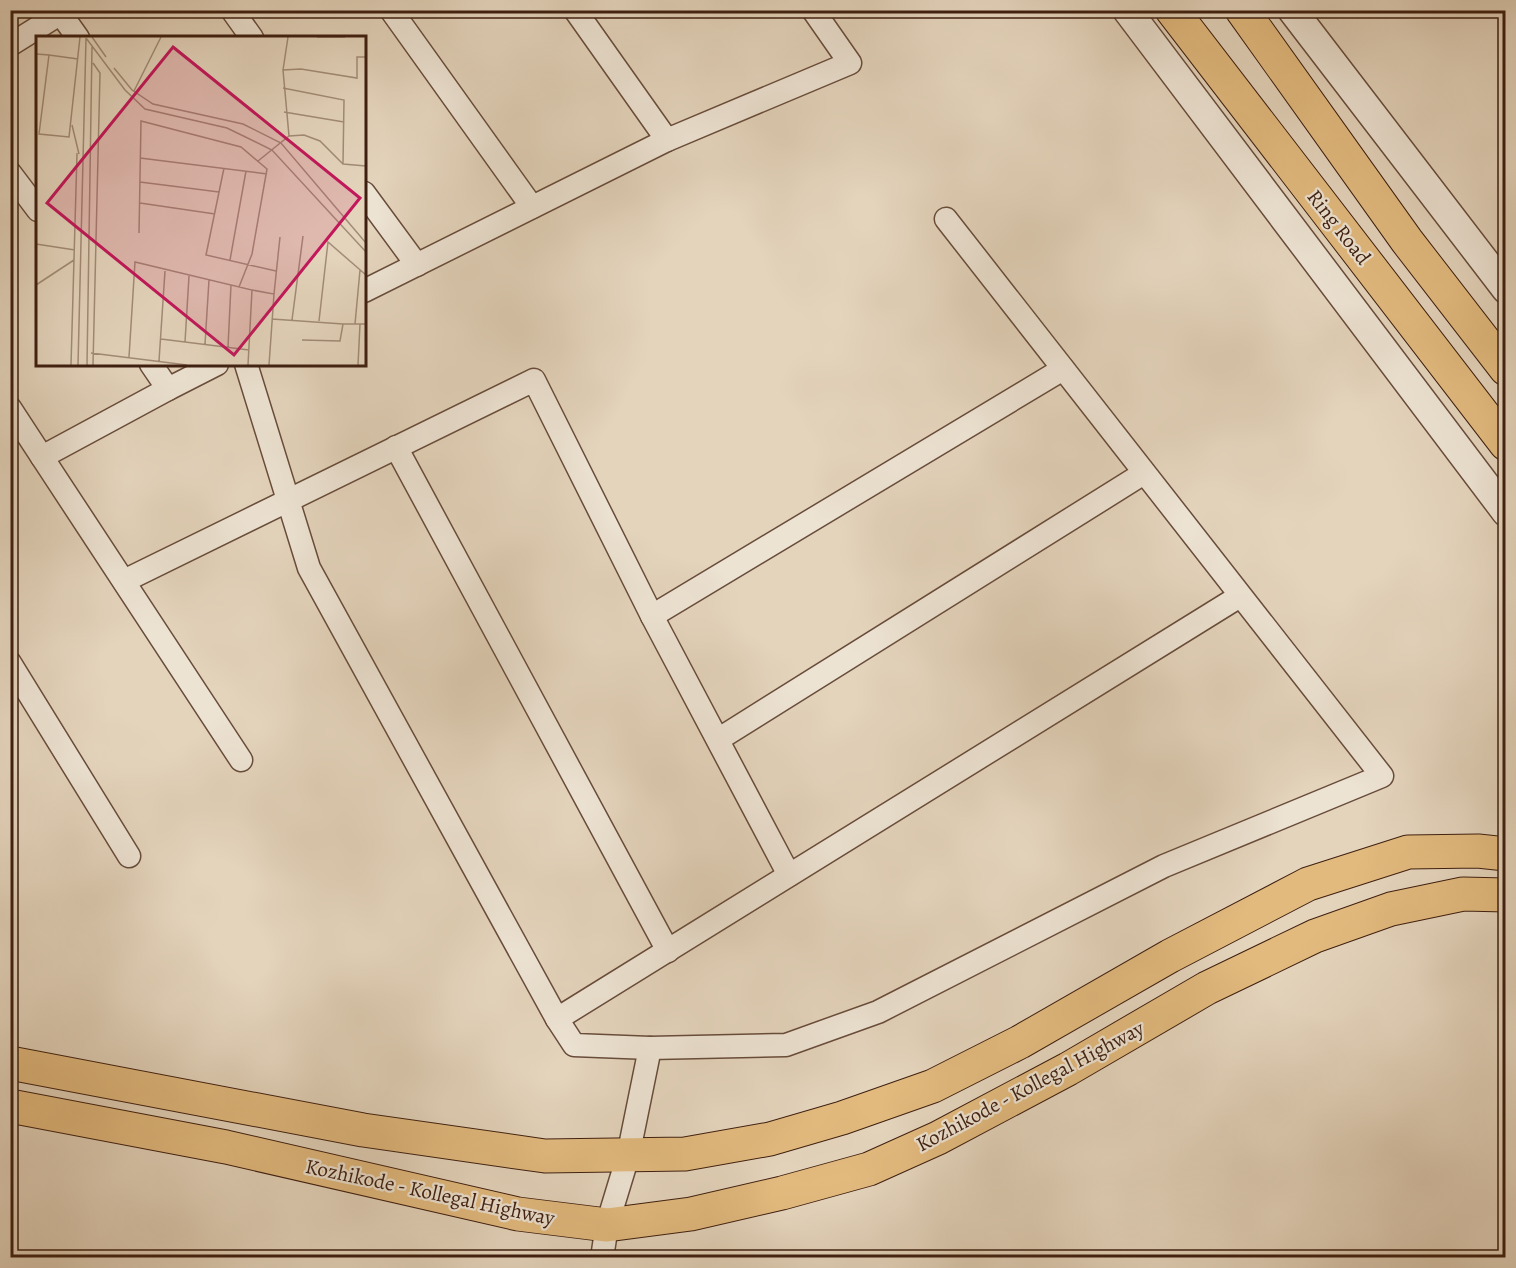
<svg xmlns="http://www.w3.org/2000/svg" width="1516" height="1268" viewBox="0 0 1516 1268" font-family="Alegreya,serif">
<rect width="100%" height="100%" fill="#e4d4bc"/>
<filter id="stains"><feTurbulence type="fractalNoise" baseFrequency=".00333" numOctaves="4"/><feColorMatrix values="0 0 0 0 .2 0 0 0 0 .09 0 0 0 0 .02 0 0 0 .5 -.17"/></filter>
<radialGradient id="worn" r=".72"><stop offset=".6" stop-color="#630" stop-opacity="0"/><stop offset="1" stop-color="#630" stop-opacity=".3"/></radialGradient>
<g fill="none" stroke-linecap="round" stroke-linejoin="round">
<defs>
<g id="minor">
<polyline points="232,10 252,38"/>
<polyline points="391,10 532,207"/>
<polyline points="575,10 667,140"/>
<polyline points="61,14 78,38"/>
<polyline points="10,45 66,10"/>
<polyline points="10,173 38,210"/>
<polyline points="364,193 417,265"/>
<polyline points="364,291 667,140 850,63 813,10"/>
<polyline points="151,364 168,389 217,364"/>
<polyline points="246,364 309,568 557,1019 574,1045 650,1048 786,1045 878,1012 1164,866 1382,776 946,219"/>
<polyline points="10,408 42,457 168,389"/>
<polyline points="396,447 668,951"/>
<polyline points="42,457 241,760"/>
<polyline points="124,581 534,380 652,616 789,875"/>
<polyline points="652,616 1063,369"/>
<polyline points="10,663 129,856"/>
<polyline points="719,739 1144,473"/>
<polyline points="557,1019 1240,596"/>
<polyline points="602,1258 607,1225 628,1156 650,1048"/>
</g>
<g id="tertiary">
<polyline points="1127,10 1506,512"/>
<polyline points="1292,10 1506,289"/>
</g>
<g id="trunk">
<polyline points="1172,10 1506,444"/>
<polyline points="1242,10 1407,241 1506,369"/>
<polyline points="10,1063 363,1130 545,1156 685,1154 770,1139 842,1118 933,1086 1020,1042 1170,956 1308,884 1408,852 1478,851 1506,854"/>
<polyline points="10,1106 226,1147 518,1214 607,1225 691,1214 782,1193 869,1169 938,1138 1068,1069 1207,988 1315,936 1391,909 1463,894 1506,895"/>
</g>
</defs>
<use href="#minor" stroke="#684c3b" stroke-width="25"/>
<use href="#tertiary" stroke="#684c3b" stroke-width="31"/>
<use href="#trunk" stroke="#3e1f10" stroke-width="35"/>
<use href="#minor" stroke="#ede3d3" stroke-width="22"/>
<use href="#tertiary" stroke="#ede3d3" stroke-width="28"/>
<use href="#trunk" stroke="#e2ba7e" stroke-width="33"/>
</g>
<g text-anchor="middle" dominant-baseline="central" stroke-width="4.5" stroke-linejoin="round" paint-order="stroke">
<g font-size="21" fill="#3e1f10" stroke="#ede3d3">
<text transform="translate(1339 227) rotate(52)">Ring Road</text>
<text transform="translate(1030 1086) rotate(-28)">Kozhikode - Kollegal Highway</text>
<text transform="translate(430 1192) rotate(12)">Kozhikode - Kollegal Highway</text>
</g>
</g>
<g transform="translate(36 36)">
<rect width="330" height="330" fill="#e4d4bc"/>
<path fill="none" stroke="#a28c77" stroke-width="1.5" d="M56 1 70 21M281 1H309M50 2 89 54 109 73 191 92 236 114 330 216M0 18 13 19 3 98 33 101 44 1M13 19 42 23M57 27 64 37 57 329M78 32 96 54 117 68 207 88 245 107 330 207M247 34 252 1M247 52 308 64 307 128M98 55 125 1M248 76 308 86M36 89 43 118M253 100 247 34 265 33 321 42V21H330M104 122 231 138M222 125 253 100 268 99 284 105 307 128 330 130M188 132 170 219 240 235M104 146 183 156M104 167 179 178M103 197 105 85 205 111 231 133 216 218 203 251M0 208 39 214M194 224 210 135M0 249 38 224M216 254 238 258 233 329M238 258 244 201M236 283 307 288M256 284 267 200M283 285 292 206 330 239M319 288 324 234M125 303 213 314M266 304 304 305 307 288H330M149 306 153 240M169 308 173 244M192 311 195 249M55 317 151 329M93 321 99 226 216 254 212 329M123 325 129 235M35 329 41 117M42 329 50 2M51 329 56 11M322 329 324 288"/>
<path fill="#c2185b" fill-opacity="0.15" stroke="#c2185b" stroke-width="3" d="M137 11 324 162 198 319 11 167Z"/>
<rect width="330" height="330" fill="none" stroke="#3e1f10" stroke-width="3"/>
</g>
<rect width="1516" height="1268" fill="none" stroke="#e4d4bc" stroke-width="36"/>
<rect x="12" y="12" width="1492" height="1244" fill="none" stroke="#3e1f10" stroke-width="3"/>
<rect x="18" y="18" width="1480" height="1232" fill="none" stroke="#3e1f10" stroke-width="1.5"/>
<rect width="100%" height="100%" filter="url(#stains)"/>
<rect width="100%" height="100%" fill="url(#worn)"/>
</svg>
